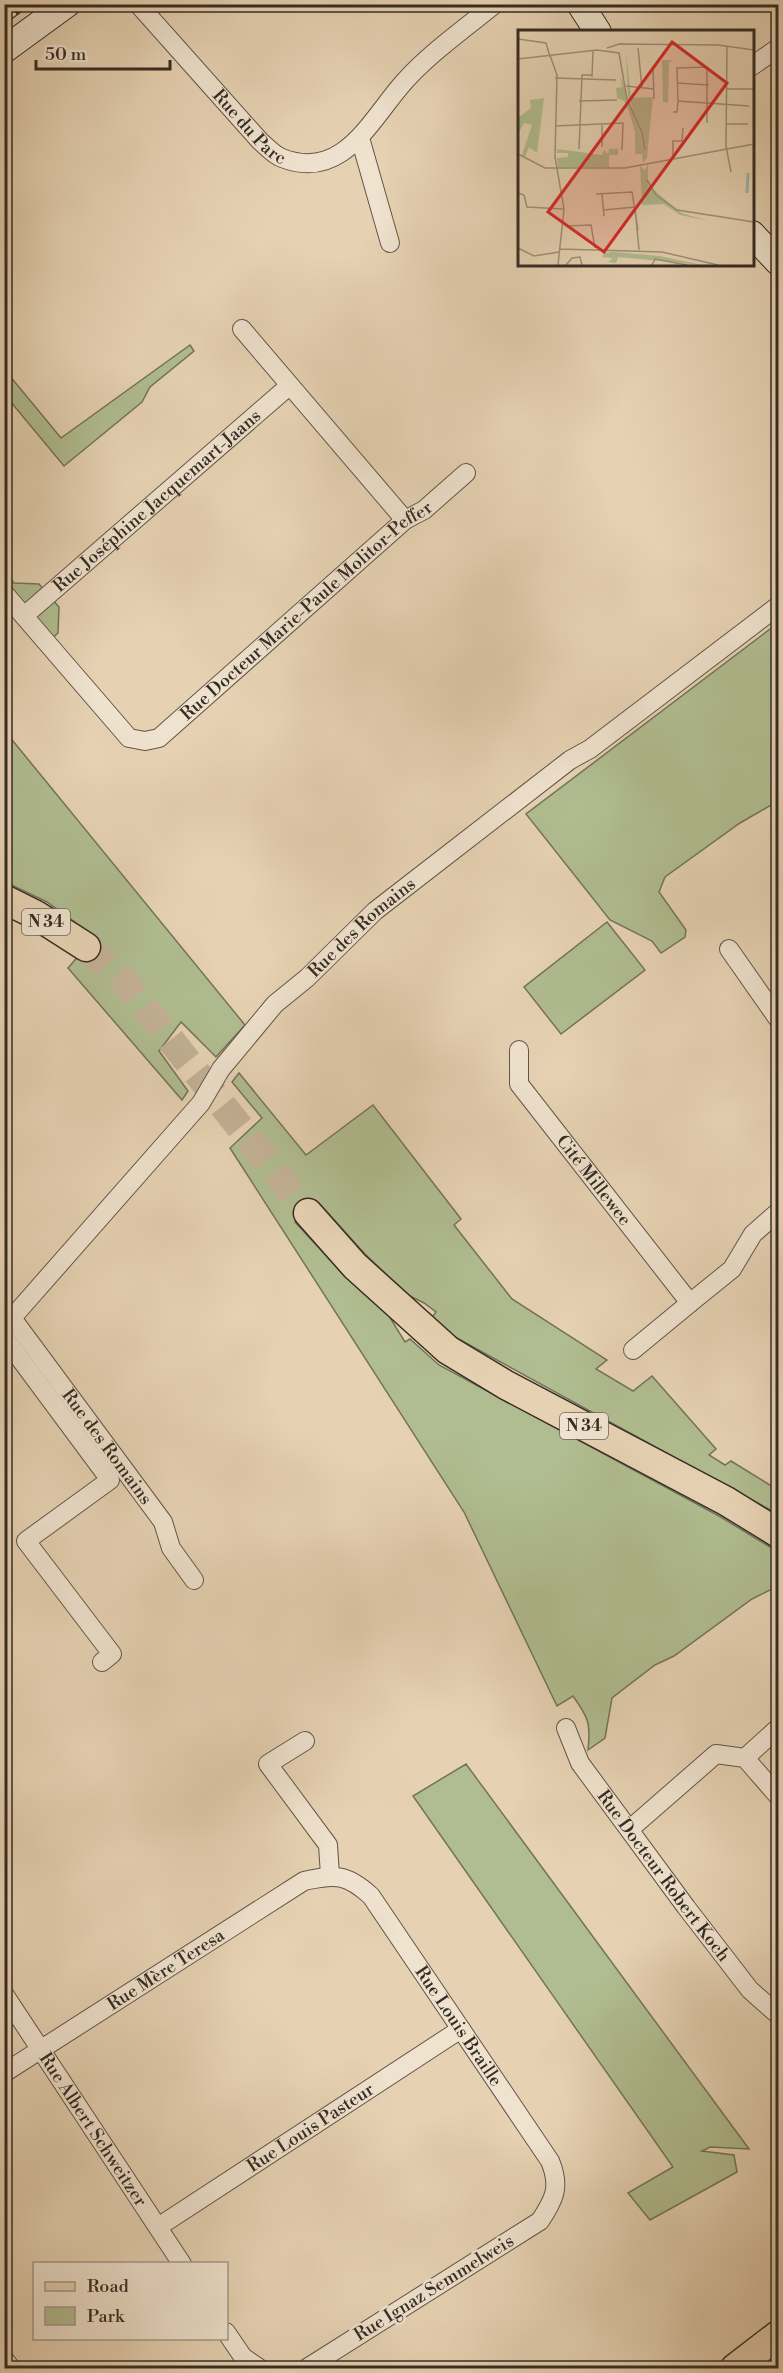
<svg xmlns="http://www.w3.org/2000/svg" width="783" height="2373" viewBox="0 0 783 2373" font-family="'Libre Bodoni',serif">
<rect width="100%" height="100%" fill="#e6d2b3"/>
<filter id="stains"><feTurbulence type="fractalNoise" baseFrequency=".00333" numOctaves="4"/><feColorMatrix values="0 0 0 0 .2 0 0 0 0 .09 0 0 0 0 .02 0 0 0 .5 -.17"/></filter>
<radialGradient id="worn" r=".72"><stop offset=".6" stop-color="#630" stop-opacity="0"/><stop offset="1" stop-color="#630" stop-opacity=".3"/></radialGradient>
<g fill="#b0bd90" stroke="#73745a" stroke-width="1.5">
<polygon points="190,345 194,351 150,387 142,402 64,466 5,395 5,370 61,438"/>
<polygon points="4,571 14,583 39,584 59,607 58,633 47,643 24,616 5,614"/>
<polygon points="778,623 778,801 740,823 665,877 659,892 686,930 685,937 661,953 652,941 610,920 526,814"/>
<polygon points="4,730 245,1025 216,1057 181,1022 159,1051 188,1091 182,1100 68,968 86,947 87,931 47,902 5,882"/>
<polygon points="607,922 645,970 561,1034 524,987"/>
<path d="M239 1073 306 1155 373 1105 461 1219 454 1225 512 1299 607 1360 596 1369 633 1391 652 1376 716 1449 709 1455 725 1465 731 1461 778 1490V1514L455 1337 431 1319 436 1312 424 1303 408 1295 365 1254 319 1203 295 1222 346 1277 389 1316 405 1342 410 1339 439 1365 719 1516 778 1552V1586L752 1599 674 1656 655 1665 612 1698 605 1738 588 1750C591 1723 588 1717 573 1696L557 1706 464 1512 230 1148 262 1118 232 1082Z"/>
<polygon points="466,1764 749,2149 710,2147 702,2151 734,2155 737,2172 650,2220 628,2193 673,2167 413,1796"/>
</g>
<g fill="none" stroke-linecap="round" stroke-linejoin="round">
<polyline stroke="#c3b196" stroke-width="28" stroke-dasharray="28 14" stroke-linecap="butt" points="86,947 124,981 308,1213"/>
<defs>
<g id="street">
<path id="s1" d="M138 4 260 141C267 147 274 155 282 158 343 182 371 119 404 82 429 54 465 28 495 4"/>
<polyline points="752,66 778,48"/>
<polyline points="360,138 390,243"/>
<polyline points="242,329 405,520"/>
<path id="s2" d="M4 593 129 738 145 741 159 738 405 520 424 510 466 473"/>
<path id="s3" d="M24 616 289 386"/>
<polyline points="729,949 778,1019"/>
<path id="s4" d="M519 1050V1084L690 1303 732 1269 753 1234 778 1212"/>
<path id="s5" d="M12 1318 163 1522 171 1548 194 1580"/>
<path id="s6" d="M4 1327 201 1103 221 1069 275 1004 307 978 375 911 570 760 590 749 778 606"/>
<polyline points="4,1337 110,1480 26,1541 112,1654 102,1662"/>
<polyline points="633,1350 690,1303"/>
<path id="s7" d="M566 1728 580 1763 686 1907 750 1990 776 2013"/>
<polyline points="305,1741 268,1764 328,1845 330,1875"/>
<polyline points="745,1758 778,1728"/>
<polyline points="630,1829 716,1754 745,1758 778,1796"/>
<path id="s8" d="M4 1994 182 2264"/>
<path id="s9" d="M4 2073 304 1881C336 1874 347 1874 371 1896L550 2161C561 2187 554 2200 540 2221L307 2368"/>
<path id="s10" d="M158 2227 461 2029"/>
<polyline points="226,2332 243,2357 259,2368"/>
<polyline points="4,2359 11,2368"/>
</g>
<g id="secondary">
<polyline points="580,4 598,32"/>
<polyline points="4,50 67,4"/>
<polyline points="752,234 778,262"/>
</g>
<g id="primary">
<polyline points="4,899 36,915 86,947"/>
<polyline points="308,1213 355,1266 448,1350 506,1385 726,1501 778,1533"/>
<polyline points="735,2368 778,2335"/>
</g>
</defs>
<use href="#street" stroke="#625648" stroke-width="20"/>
<use href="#secondary" stroke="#362c24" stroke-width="28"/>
<use href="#primary" stroke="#362c24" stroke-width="31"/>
<use href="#street" stroke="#efe2ce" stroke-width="18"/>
<use href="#secondary" stroke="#efe2ce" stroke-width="26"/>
<use href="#primary" stroke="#e6d2b3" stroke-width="28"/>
<defs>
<g id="rail">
<polyline points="4,9 10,4"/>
<polyline points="4,21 27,4"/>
</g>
</defs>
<use href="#rail" stroke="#362c24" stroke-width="7"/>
<use href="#rail" stroke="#efe2ce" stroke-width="4.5" stroke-dasharray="14" stroke-linecap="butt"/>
</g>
<g text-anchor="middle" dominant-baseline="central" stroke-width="5" stroke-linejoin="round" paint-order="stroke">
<g fill="#efe2ce" stroke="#6e6357" stroke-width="1.5">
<rect x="22" y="909" width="48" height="26" rx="4.5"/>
<rect x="560" y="1413" width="48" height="26" rx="4.5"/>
</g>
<g font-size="16" font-weight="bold" fill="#362c24">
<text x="46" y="922">N 34</text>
<text x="584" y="1426">N 34</text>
</g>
<g font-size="18" fill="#362c24" stroke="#efe2ce">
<text stroke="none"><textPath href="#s1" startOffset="166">Rue du Parc</textPath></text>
<text stroke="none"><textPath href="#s3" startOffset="176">Rue Joséphine Jacquemart-Jaans</textPath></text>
<text stroke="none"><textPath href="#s2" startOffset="417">Rue Docteur Marie-Paule Molitor-Peffer</textPath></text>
<text stroke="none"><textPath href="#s6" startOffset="538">Rue des Romains</textPath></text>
<text stroke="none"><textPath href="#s4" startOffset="156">Cité Millewee</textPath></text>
<text stroke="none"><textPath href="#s5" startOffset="160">Rue des Romains</textPath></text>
<text stroke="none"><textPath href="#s7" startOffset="178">Rue Docteur Robert Koch</textPath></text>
<text stroke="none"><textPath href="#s9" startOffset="192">Rue Mère Teresa</textPath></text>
<text stroke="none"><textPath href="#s9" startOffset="586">Rue Louis Braille</textPath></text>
<text stroke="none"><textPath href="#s10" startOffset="182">Rue Louis Pasteur</textPath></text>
<text stroke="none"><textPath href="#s8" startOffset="162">Rue Albert Schweitzer</textPath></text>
<text transform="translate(434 2288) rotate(-32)">Rue Ignaz Semmelweis</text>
</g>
</g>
<g transform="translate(518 30)">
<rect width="236" height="236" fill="#e6d2b3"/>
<path d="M108 21 113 68 135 67 129 128 125 133 124 124H117V103L111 81 106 71 99 68 98 58 104 57 102 45 128 120 110 65ZM144 30H155L151 33 150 73 145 72ZM26 68 19 123 11 117 7 127 4 125 14 95 6 93 0 104V88L13 78 12 70ZM39 119 84 125 86 120 90 124 91 119H100V125H91V137H40L39 128 50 127V123H39ZM130 134V155L163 183 191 191 162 185 146 174 124 175 122 136 127 140ZM96 222 142 226 184 235 100 227 98 233 90 232 95 228 84 227 86 223Z" fill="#b0bd90"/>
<path fill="none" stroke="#96b8ac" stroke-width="3" d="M229 163 230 143"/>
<path fill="none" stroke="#a0907a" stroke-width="1.5" d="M0 9 28 13 32 27M209 16 208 116 213 142M89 18 101 14 200 15 236 20M120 18 124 58M32 25 39 45 37 127 46 179 40 235M0 29 79 20 101 23 109 69 124 103 127 120M135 38 136 69M74 47 75 21M37 48 98 50M159 53 191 55M108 56 136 59M208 59H236M61 71 99 70M160 71 231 76M155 82H159L160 71 159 38 189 37V93M209 94H230M37 96 105 93 104 120M84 117V95M61 119 64 45H74M0 124 27 138H107L236 114M155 127V111H164L165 98M129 150 138 165 159 180 236 192M0 163 6 165 9 177 46 179M78 164 114 162 120 200M84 164 86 186M117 177 121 220M86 180 117 177M48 196 73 195 77 218M0 218 16 226 41 222M42 219 144 222 200 235M48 235 54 228 62 227 64 235M134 235 137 229 169 235"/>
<path fill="#d62828" fill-opacity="0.15" stroke="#d62828" stroke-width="3" d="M154 12 209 53 86 222 30 182Z"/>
<rect width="236" height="236" fill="none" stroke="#362c24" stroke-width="3"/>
</g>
<rect width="783" height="2373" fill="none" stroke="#e6d2b3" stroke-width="24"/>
<rect x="6" y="6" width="771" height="2361" fill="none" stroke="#362c24" stroke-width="3"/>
<rect x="12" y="12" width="759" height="2349" fill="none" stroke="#362c24" stroke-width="1.5"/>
<rect x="33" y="2262" width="195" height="78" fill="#efe2ce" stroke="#a5998a" stroke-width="1.5"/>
<rect x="45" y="2282" width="30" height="9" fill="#e6d2b3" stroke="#a5998a" stroke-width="1.5"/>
<text x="87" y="2292" font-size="18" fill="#362c24">Road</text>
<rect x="45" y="2307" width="30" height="18" fill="#b0bd90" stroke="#a5998a" stroke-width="1.5"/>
<text x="87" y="2322" font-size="18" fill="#362c24">Park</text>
<path d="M36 60v9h134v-9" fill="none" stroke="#362c24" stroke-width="3"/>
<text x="45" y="60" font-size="18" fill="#362c24" stroke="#efe2ce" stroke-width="4.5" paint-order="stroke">50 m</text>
<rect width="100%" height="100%" filter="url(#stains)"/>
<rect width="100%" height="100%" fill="url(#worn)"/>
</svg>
